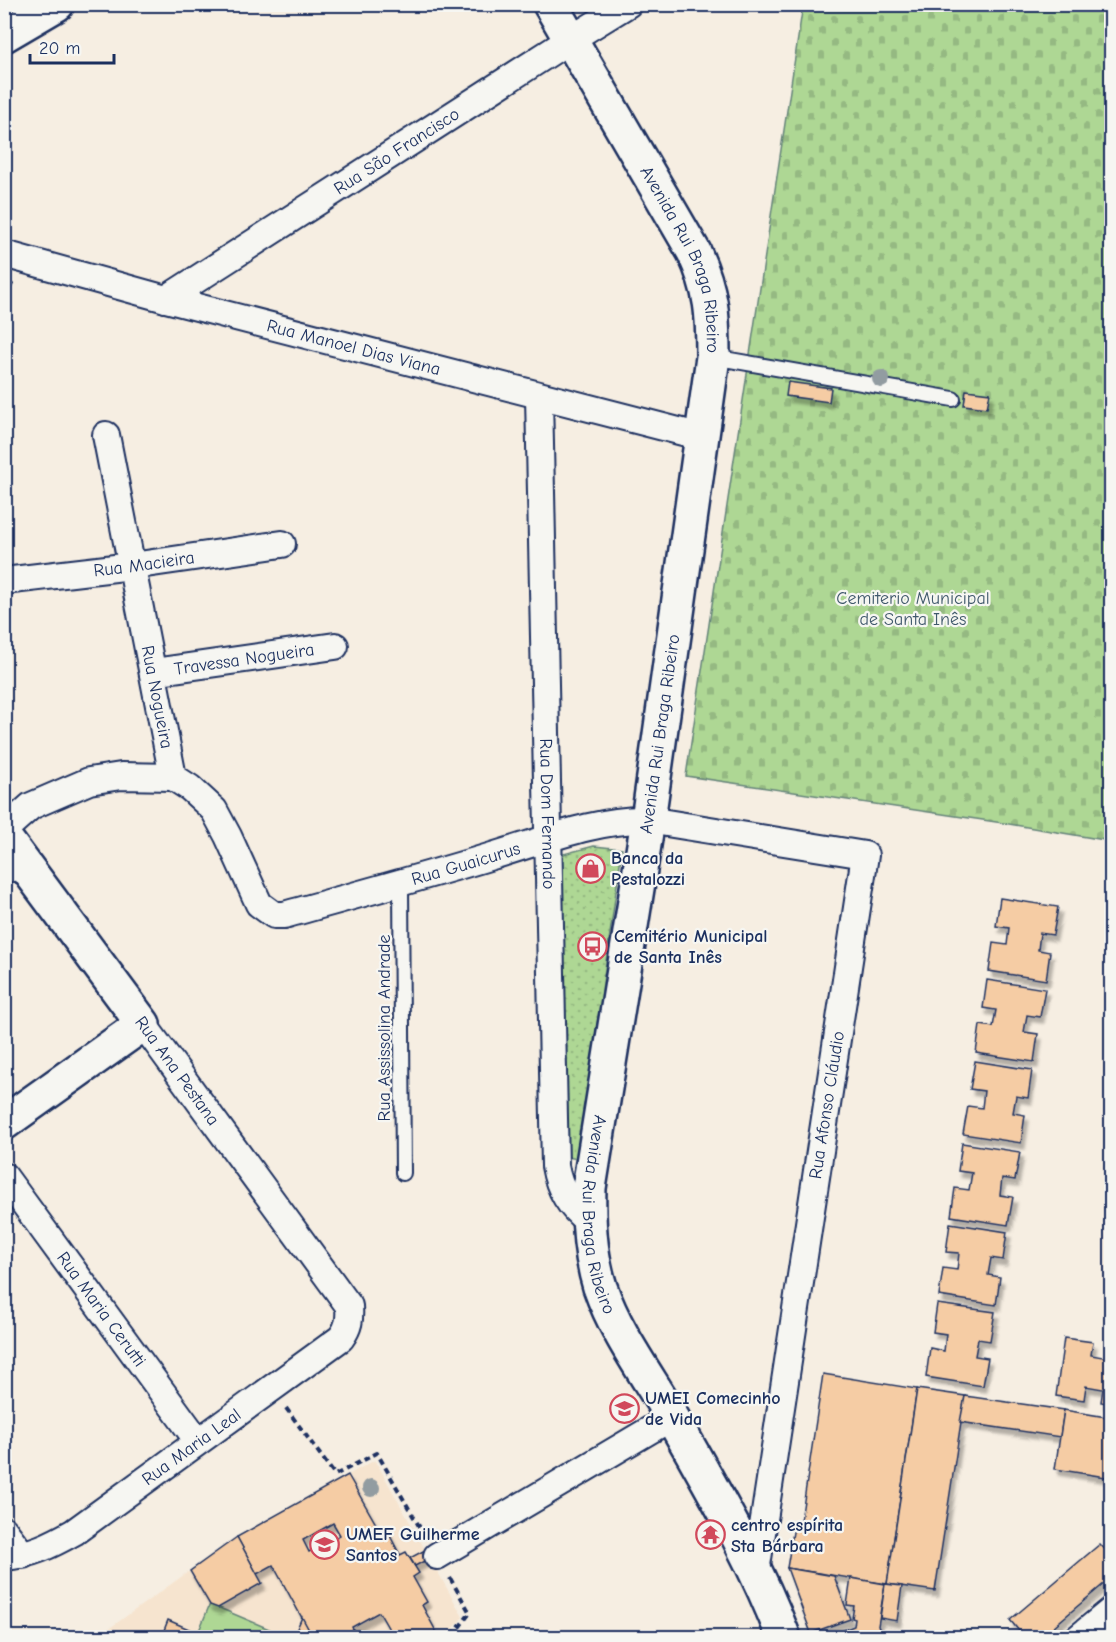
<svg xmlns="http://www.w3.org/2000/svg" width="1116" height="1642" viewBox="0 0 1116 1642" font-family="'Comic Neue',sans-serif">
<defs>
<pattern id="cemetery-stones" width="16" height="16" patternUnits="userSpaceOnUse" patternTransform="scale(1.5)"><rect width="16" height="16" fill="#aed794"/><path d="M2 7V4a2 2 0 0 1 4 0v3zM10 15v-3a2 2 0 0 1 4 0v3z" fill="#95b982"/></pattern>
<pattern id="park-dots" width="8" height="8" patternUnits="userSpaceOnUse" patternTransform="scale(1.5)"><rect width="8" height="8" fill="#aed794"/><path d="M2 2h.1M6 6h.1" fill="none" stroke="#95b982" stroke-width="1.8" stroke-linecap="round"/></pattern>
<filter id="shadow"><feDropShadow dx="3.5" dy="6" stdDeviation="1.5" flood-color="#0004"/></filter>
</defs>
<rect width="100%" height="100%" fill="#f6eee2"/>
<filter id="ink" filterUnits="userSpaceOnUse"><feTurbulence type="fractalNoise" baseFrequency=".0167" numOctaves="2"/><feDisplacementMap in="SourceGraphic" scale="12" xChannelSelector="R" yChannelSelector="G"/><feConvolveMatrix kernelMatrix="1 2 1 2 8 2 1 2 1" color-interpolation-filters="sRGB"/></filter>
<g filter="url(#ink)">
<polygon fill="#f6e4cf" points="375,1460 463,1617 446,1637 105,1638 100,1635 237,1537"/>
<polygon fill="#aed794" stroke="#648379" stroke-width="1.5" points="210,1604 288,1637 196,1638"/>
<polygon fill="url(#cemetery-stones)" stroke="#648379" stroke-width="1.5" points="803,5 1111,5 1111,841 1003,823 686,776"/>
<polygon fill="url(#park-dots)" stroke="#648379" stroke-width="1.5" points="594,846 622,849 578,1159 561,1156 556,856"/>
<g fill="#f5cca4" stroke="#1b2f5e" stroke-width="1.5" fill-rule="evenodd" filter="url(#shadow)">
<polygon points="788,382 831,388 829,402 786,396"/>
<polygon points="966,390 990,393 987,408 964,405"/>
<polygon points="1000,898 1058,907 1053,935 1040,933 1038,950 1050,952 1046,980 989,971 993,943 1007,945 1009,928 996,926"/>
<polygon points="987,980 1045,989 1040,1017 1027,1015 1024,1032 1038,1034 1034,1062 976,1053 980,1025 993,1027 996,1010 983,1008"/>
<polygon points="975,1061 1032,1070 1028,1098 1016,1096 1013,1113 1025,1115 1021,1143 963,1134 968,1106 982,1108 984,1091 970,1089"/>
<polygon points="962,1143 1020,1152 1015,1180 1002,1178 1000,1195 1013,1197 1008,1225 951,1216 955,1188 969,1190 972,1173 958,1171"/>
<polygon points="950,1223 1007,1232 1003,1260 991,1258 988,1275 1000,1277 996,1305 939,1296 943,1268 957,1270 959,1253 946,1252"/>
<polygon points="937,1304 995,1312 990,1341 978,1339 975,1356 988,1358 983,1386 926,1377 930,1348 944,1351 946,1334 933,1332"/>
<polygon points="1064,1338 1093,1342 1091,1355 1108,1358 1110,1345 1112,1345 1112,1404 1101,1402 1103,1389 1086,1386 1084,1400 1056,1396"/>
<polygon points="823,1374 917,1389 887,1584 787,1568 794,1526 800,1527"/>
<polygon points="917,1389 965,1396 935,1591 887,1584"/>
<polygon points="965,1396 1064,1410 1060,1437 960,1422"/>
<polygon points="1064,1410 1112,1418 1112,1478 1055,1469"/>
<path d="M348 1475 380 1531 386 1528 400 1555 406 1552 419 1573 413 1577 427 1602 422 1605 438 1635 433 1638H394L379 1612 352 1627 357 1638H313L273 1565 257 1574 237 1537ZM333 1523 340 1535 309 1552 303 1540Z"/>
<polygon points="237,1537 262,1583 218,1608 210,1605 190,1571"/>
<polygon points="1100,1544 1112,1557 1112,1577 1040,1638 1025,1638 1010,1620"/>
<polygon points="425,1550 430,1558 415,1566 410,1558"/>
<polygon points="787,1568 834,1576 850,1619 811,1633"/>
<polygon points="851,1578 885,1584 878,1626 883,1638 823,1638 854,1626 855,1619 852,1618 854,1606 847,1605"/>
<polygon points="885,1584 902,1586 897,1621 880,1618"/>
<polygon points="302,1617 310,1632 308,1638 293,1638"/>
<polygon points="168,1620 198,1633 196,1638 161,1638"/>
</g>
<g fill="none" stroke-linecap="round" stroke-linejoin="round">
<defs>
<g id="lane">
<polyline points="713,357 953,399"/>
<polyline points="4,875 29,872"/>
<polyline points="401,884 403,1173"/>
</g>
<g id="street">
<path id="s1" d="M4 254 166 299 702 437"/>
<path id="s2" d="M166 299 571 39 628 4"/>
<path id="s3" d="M539 396 555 1166C559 1189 569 1207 588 1221"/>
<path id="s4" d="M106 435 173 777 190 788 214 810 228 836 259 904 274 915H284C353 896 423 877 492 856 540 842 598 818 648 820L865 855 756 1572"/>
<path id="s5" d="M4 581 132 566 282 544"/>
<path id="s6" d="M153 672 335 646"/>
<polyline points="4,830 31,806 89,781 121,776 173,777"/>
<path id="s7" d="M4 1176 198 1441"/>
<polyline points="4,1530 23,1555"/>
<polyline points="437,1556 672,1417"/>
<path id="s8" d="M4 1557C31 1555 51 1545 74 1532L341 1338C349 1327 350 1319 349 1306L143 1024"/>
<polyline points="1078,1638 1112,1610"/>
</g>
<g id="secondary">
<path id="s9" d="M550 4 694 252C712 291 713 315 713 357L648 820 589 1188C588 1222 590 1255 600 1287 616 1334 648 1376 673 1419 713 1490 755 1561 784 1638"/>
<polyline points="4,35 57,4"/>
<polyline points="4,837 143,1024 4,1123"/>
</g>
</defs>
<use href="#lane" stroke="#1b2f5e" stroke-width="18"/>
<use href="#street" stroke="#1b2f5e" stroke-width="30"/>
<use href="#secondary" stroke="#1b2f5e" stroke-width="38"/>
<g stroke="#1b2f5e" stroke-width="4" stroke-dasharray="6 4.5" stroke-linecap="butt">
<polyline points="4,297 13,282"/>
<polyline points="286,1408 335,1475 377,1453 423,1533"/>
<polyline points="450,1578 470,1613 451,1638"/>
</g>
<use href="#lane" stroke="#f6f6f2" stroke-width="14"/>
<use href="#street" stroke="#f6f6f2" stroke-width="26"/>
<use href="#secondary" stroke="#f6f6f2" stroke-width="33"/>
</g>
<g fill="#929ca1">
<circle cx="881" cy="379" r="9"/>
<circle cx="371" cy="1488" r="9"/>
</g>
</g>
<defs>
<symbol id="shop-ring" viewBox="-11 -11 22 22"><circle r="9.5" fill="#f6f6f2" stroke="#d1495b" stroke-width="1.5"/><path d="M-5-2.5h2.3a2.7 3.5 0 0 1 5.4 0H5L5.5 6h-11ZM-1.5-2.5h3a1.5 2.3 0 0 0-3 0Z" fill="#d1495b"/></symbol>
<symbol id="bus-ring" viewBox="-11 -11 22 22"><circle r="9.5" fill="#f6f6f2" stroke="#d1495b" stroke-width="1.5"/><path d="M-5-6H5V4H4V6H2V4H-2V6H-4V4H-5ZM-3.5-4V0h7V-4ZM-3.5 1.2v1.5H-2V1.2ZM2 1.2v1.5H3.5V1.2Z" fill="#d1495b"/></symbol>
<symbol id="school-ring" viewBox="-11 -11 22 22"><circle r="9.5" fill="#f6f6f2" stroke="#d1495b" stroke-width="1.5"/><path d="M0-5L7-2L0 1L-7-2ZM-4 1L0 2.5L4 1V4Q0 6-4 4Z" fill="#d1495b"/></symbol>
<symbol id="temple-ring" viewBox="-11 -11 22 22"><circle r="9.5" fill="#f6f6f2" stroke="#d1495b" stroke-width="1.5"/><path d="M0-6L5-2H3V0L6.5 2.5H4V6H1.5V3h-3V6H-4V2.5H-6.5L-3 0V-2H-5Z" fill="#d1495b"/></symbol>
</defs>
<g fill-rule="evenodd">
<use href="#shop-ring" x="574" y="852" width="33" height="33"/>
<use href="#bus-ring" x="576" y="930" width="33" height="33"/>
<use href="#school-ring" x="608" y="1392" width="33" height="33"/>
<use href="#temple-ring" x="694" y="1518" width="33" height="33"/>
<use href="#school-ring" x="308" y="1528" width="33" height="33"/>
</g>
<g text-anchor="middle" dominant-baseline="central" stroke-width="4.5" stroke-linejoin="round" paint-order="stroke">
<g font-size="18" fill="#1b2f5e" stroke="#f6f6f2">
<text stroke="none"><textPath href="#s2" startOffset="274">Rua São Francisco</textPath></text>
<text stroke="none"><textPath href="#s9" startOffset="290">Avenida Rui Braga Ribeiro</textPath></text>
<text stroke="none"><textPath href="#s1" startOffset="362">Rua Manoel Dias Viana</textPath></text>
<text stroke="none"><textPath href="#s5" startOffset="141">Rua Macieira</textPath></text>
<text stroke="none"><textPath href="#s6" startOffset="92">Travessa Nogueira</textPath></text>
<text stroke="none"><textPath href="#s4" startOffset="267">Rua Nogueira</textPath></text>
<text transform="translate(660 734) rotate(-82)">Avenida Rui Braga Ribeiro</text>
<text stroke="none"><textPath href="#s3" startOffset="418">Rua Dom Fernando</textPath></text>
<text stroke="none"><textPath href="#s4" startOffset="723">Rua Guaicurus</textPath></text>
<text transform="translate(384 1028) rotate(-90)">Rua Assissolina Andrade</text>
<text transform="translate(177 1071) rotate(54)">Rua Ana Pestana</text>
<text transform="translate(827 1105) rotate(-81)">Rua Afonso Cláudio</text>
<text stroke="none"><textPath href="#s9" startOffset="1262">Avenida Rui Braga Ribeiro</textPath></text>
<text stroke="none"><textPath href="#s7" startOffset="165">Rua Maria Cerutti</textPath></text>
<text stroke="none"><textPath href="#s8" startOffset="220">Rua Maria Leal</textPath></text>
</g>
<g font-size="18" fill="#40596c" stroke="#f6f6f2">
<text x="913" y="598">Cemiterio Municipal<tspan x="913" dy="21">de Santa Inês</tspan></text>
</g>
<g font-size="18" font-weight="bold" fill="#1b2f5e" stroke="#f6f6f2" text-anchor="start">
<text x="611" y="858">Banca da<tspan x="611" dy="21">Pestalozzi</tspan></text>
<text x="614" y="936">Cemitério Municipal<tspan x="614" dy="21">de Santa Inês</tspan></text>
<text x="645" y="1398">UMEI Comecinho<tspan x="645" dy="21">de Vida</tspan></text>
<text x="731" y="1525">centro espírita<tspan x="731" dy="21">Sta Bárbara</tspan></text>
<text x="346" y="1534">UMEF Guilherme<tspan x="346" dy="21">Santos</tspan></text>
</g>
</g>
<rect width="1116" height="1642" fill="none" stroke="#f6f6f2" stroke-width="24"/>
<rect x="12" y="12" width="1092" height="1618" fill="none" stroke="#1b2f5e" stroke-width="2" filter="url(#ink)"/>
<path d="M30 54v9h84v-9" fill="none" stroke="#1b2f5e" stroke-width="3"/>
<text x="39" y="54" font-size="18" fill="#1b2f5e" stroke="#f6f6f2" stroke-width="4.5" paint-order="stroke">20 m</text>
</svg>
